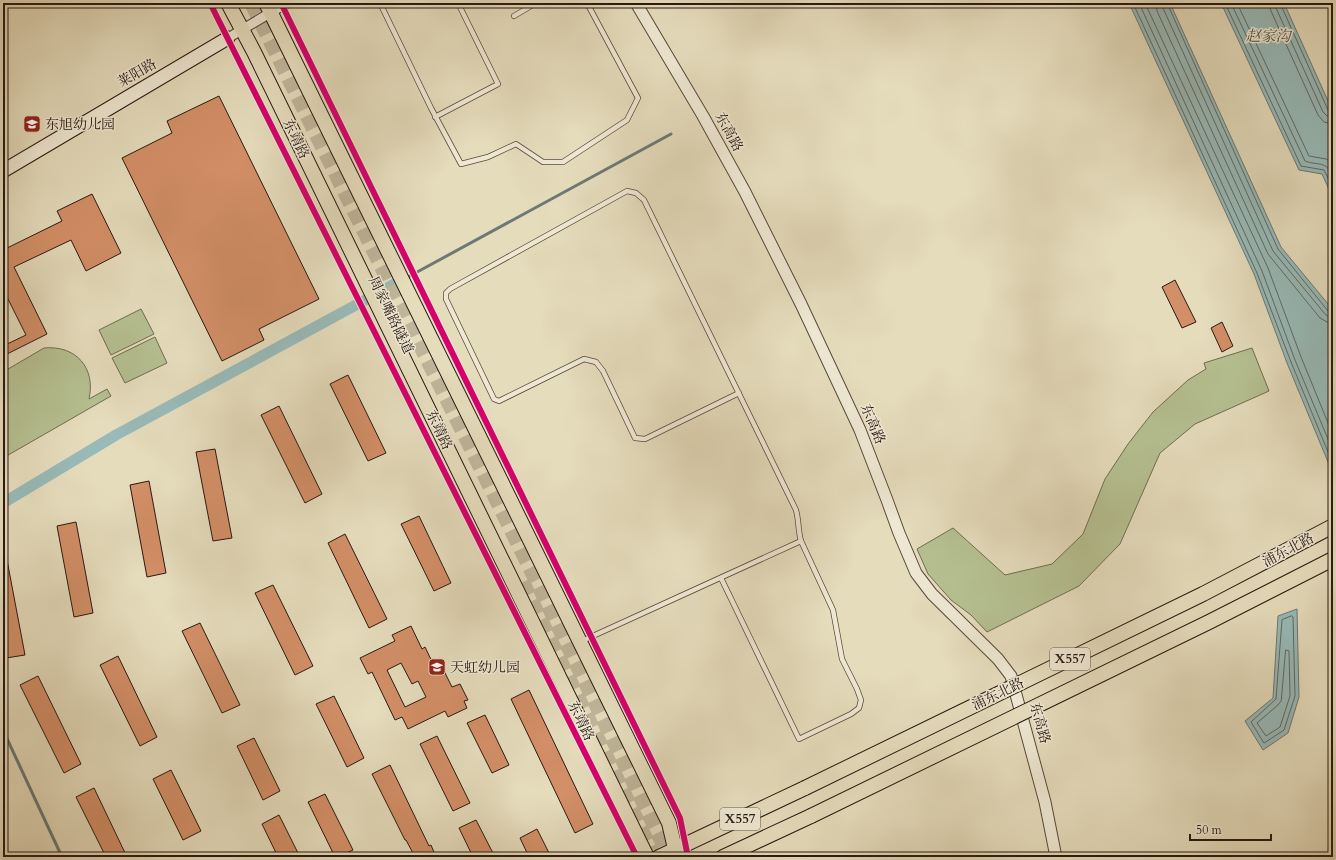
<svg xmlns="http://www.w3.org/2000/svg" width="1336" height="860" viewBox="0 0 1336 860" font-family="Cardo,'Noto Serif SC',serif">
<rect width="100%" height="100%" fill="#e5dcbc"/>
<filter id="stains"><feTurbulence type="fractalNoise" baseFrequency=".005" numOctaves="4"/><feColorMatrix values="0 0 0 0 .2 0 0 0 0 .09 0 0 0 0 .02 0 0 0 .5 -.17"/></filter>
<radialGradient id="worn" r=".72"><stop offset=".6" stop-color="#630" stop-opacity="0"/><stop offset="1" stop-color="#630" stop-opacity=".3"/></radialGradient>
<g fill="#b5c091" stroke="#6f6c51">
<polygon points="141,309 154,334 111,355 99,330"/>
<polygon points="155,337 167,363 125,383 112,358"/>
<path d="M44 348C76 345 96 368 89 399L107 389 111 396 3 458V372Z"/>
<polygon points="1252,348 1269,391 1195,424 1160,453 1120,544 1079,586 987,632 971,615 951,600 928,574 917,549 953,528 1005,575 1052,564 1083,534 1105,479 1128,444 1153,412 1188,380 1206,369 1204,363"/>
</g>
<g fill="#98bab8" stroke="#6c7975">
<polygon points="1129,3 1170,3 1281,247 1333,310 1333,474 1287,363 1254,274"/>
<polygon points="1221,3 1284,3 1333,112 1333,198 1322,174 1299,170"/>
<polygon points="1297,609 1299,697 1288,733 1263,750 1245,721 1273,698 1278,616"/>
</g>
<g fill="none" stroke-linecap="round" stroke-linejoin="round">
<g stroke="#606964" stroke-width="1">
<polyline points="1133,3 1257,273 1291,362 1333,464"/>
<polyline points="1139,3 1262,271 1295,360 1333,451"/>
<polyline points="1145,3 1268,268 1301,357 1333,435"/>
<polyline points="1156,3 1157,11 1268,254 1320,318 1327,322 1333,323"/>
<polyline points="1162,3 1163,8 1273,251 1325,314 1329,317 1333,317"/>
<polyline points="1167,3 1278,249 1328,311 1333,312"/>
<polyline points="1225,3 1301,166 1324,170 1333,188"/>
<path d="M1231 3 1305 161C1318 166 1326 160 1333 176"/>
<polyline points="1237,3 1309,156 1326,159 1333,163"/>
<polyline points="1269,3 1271,11 1318,115 1324,122 1333,124"/>
<polyline points="1275,3 1276,8 1323,112 1327,116 1333,118"/>
<polyline points="1280,3 1328,110 1330,112 1333,112"/>
<polygon points="1292,616 1293,617 1295,696 1284,730 1264,743 1251,722 1276,699 1282,620"/>
<polygon points="1286,650 1289,651 1290,696 1280,727 1266,736 1257,723 1278,705 1281,701"/>
</g>
<g stroke="#6c7975" stroke-width="3">
<polyline points="408,277 671,134"/>
<polyline points="3,730 62,857"/>
</g>
<g stroke="#98bab8" stroke-width="11">
<polyline points="379,293 396,283"/>
<polyline points="3,503 116,435 367,299"/>
</g>
</g>
<g fill="#d38f67" stroke="#291811" fill-rule="evenodd">
<polygon points="219,96 319,299 259,329 264,340 222,361 122,158 172,133 167,121"/>
<polygon points="92,194 121,253 86,271 71,240 14,267 47,334 3,356 3,346 26,335 3,289 3,250 62,221 57,211"/>
<polygon points="1175,280 1196,322 1182,328 1162,287"/>
<polygon points="1222,322 1233,346 1222,352 1211,328"/>
<polygon points="348,375 386,453 368,461 330,384"/>
<polygon points="279,406 322,494 305,503 261,415"/>
<polygon points="215,449 232,538 213,541 196,452"/>
<polygon points="149,481 166,573 147,577 130,485"/>
<polygon points="419,516 451,583 434,591 401,524"/>
<polygon points="76,522 93,613 74,617 57,526"/>
<polygon points="345,534 387,619 369,628 328,543"/>
<polygon points="7,560 25,655 6,658 3,643 3,561"/>
<polygon points="273,585 313,666 295,675 255,593"/>
<polygon points="200,623 240,705 222,713 182,631"/>
<path d="M411 626 422 649 425 647 436 670 442 667 452 687 460 684 468 700 464 701 467 708 448 717 445 711 408 729 402 717 395 720 372 672 368 674 360 658 395 641 392 635ZM401 663 412 684 418 681 426 697 405 707 387 670Z"/>
<polygon points="118,656 157,737 140,746 100,665"/>
<polygon points="38,676 81,764 64,773 20,685"/>
<polygon points="529,690 593,824 575,833 511,699"/>
<polygon points="334,696 364,758 347,767 316,704"/>
<polygon points="485,715 509,765 492,773 467,723"/>
<polygon points="437,736 470,803 453,811 420,744"/>
<polygon points="254,738 280,791 263,800 237,746"/>
<polygon points="390,765 429,846 431,845 436,857 415,857 406,840 405,840 372,774"/>
<polygon points="171,770 201,831 183,840 153,779"/>
<polygon points="94,788 127,857 106,857 76,797"/>
<polygon points="325,794 353,850 338,857 335,857 308,802"/>
<polygon points="279,815 300,857 278,857 262,824"/>
<polygon points="476,820 495,857 473,857 459,828"/>
<polygon points="537,829 551,857 529,857 520,838"/>
</g>
<g fill="none" stroke-linecap="round" stroke-linejoin="round">
<g stroke="#bfb59a" stroke-width="14" stroke-dasharray="14 7" stroke-linecap="butt">
<polyline points="251,3 532,573 669,857"/>
<polyline points="523,582 655,857"/>
</g>
<defs>
<g id="service">
<polyline points="380,3 431,108 461,164 488,157 516,144 543,162 563,162 627,120 638,98 587,3"/>
<polyline points="514,16 536,3"/>
<polyline points="435,117 498,84 458,3"/>
<path d="M721 578 799 739 851 714 859 708 861 700 857 689 842 659 833 610 801 541C798 531 799 521 796 510L644 200 636 193 627 191 450 289 446 293V299L494 399 499 401 584 359 596 362 603 371 635 438 645 439 739 393"/>
<polyline points="582,641 801,541"/>
</g>
<polyline id="minor" points="228,38 287,3"/>
<polyline id="tertiary" points="636,3 703,116 745,192 801,304 860,430 887,500 899,533 916,573 932,594 998,659 1011,676 1045,802 1056,857"/>
<polyline id="secondary" points="3,171 228,38"/>
<g id="primary">
<polyline points="228,3 254,52 647,857"/>
<polyline points="266,3 669,823 677,857"/>
<polyline points="659,857 805,788"/>
<polyline points="723,857 811,816"/>
</g>
</defs>
<use href="#service" stroke="#58493c" stroke-width="6"/>
<use href="#minor" stroke="#58493c" stroke-width="11"/>
<use href="#tertiary" stroke="#58493c" stroke-width="13"/>
<use href="#secondary" stroke="#291811" stroke-width="15"/>
<use href="#primary" stroke="#291811" stroke-width="16"/>
<use href="#service" stroke="#eee8d3" stroke-width="4.5"/>
<use href="#minor" stroke="#eee8d3" stroke-width="9"/>
<use href="#tertiary" stroke="#eee8d3" stroke-width="11"/>
<use href="#secondary" stroke="#eee8d3" stroke-width="13"/>
<use href="#primary" stroke="#e5dcbc" stroke-width="14"/>
<defs>
<g id="primary-bridge">
<polyline points="805,788 1203,594 1333,526"/>
<polyline points="811,816 1209,622 1333,559"/>
</g>
</defs>
<use href="#primary-bridge" stroke="#291811" stroke-width="16" stroke-linecap="butt"/>
<use href="#primary-bridge" stroke="#e5dcbc" stroke-width="14"/>
<defs>
<g id="cycleway">
<polyline points="210,3 637,857"/>
<polyline points="281,3 680,818 688,857"/>
</g>
</defs>
<use href="#cycleway" stroke="#eee8d3" stroke-width="8"/>
<use href="#cycleway" stroke="#d6006c" stroke-width="6"/>
</g>
<defs>
<symbol id="school-square" viewBox="-11 -11 22 22"><rect x="-9" y="-9" width="18" height="18" rx="4" fill="#8f2418" stroke="#eee8d3"/><path d="M0-5L7-2L0 1L-7-2ZM-4 1L0 2.5L4 1V4Q0 6-4 4Z" fill="#fff"/></symbol>
</defs>
<g fill-rule="evenodd">
<use href="#school-square" x="22" y="114" width="20" height="20"/>
<use href="#school-square" x="427" y="657" width="20" height="20"/>
</g>
<g text-anchor="middle" dominant-baseline="central" stroke-width="3" stroke-linejoin="round" paint-order="stroke">
<g fill="#eee8d3" stroke="#64564b" stroke-width="1">
<rect x="1050" y="648" width="40" height="22" rx="3"/>
<rect x="720" y="808" width="40" height="22" rx="3"/>
</g>
<g font-size="13" font-weight="bold" fill="#291811">
<text x="1070" y="659">X557</text>
<text x="740" y="819">X557</text>
</g>
<g font-size="14" fill="#291811" stroke="#eee8d3">
<text transform="translate(137 73) rotate(-30)">莱阳路</text>
<text transform="translate(729 132) rotate(61)">东高路</text>
<text transform="translate(296 139) rotate(64)">东靖路</text>
<text transform="translate(391 315) rotate(64)">周家嘴路隧道</text>
<text transform="translate(873 424) rotate(67)">东高路</text>
<text transform="translate(439 430) rotate(64)">东靖路</text>
<text transform="translate(1288 550) rotate(-28)">浦东北路</text>
<text transform="translate(998 694) rotate(-26)">浦东北路</text>
<text transform="translate(581 721) rotate(64)">东靖路</text>
<text transform="translate(1040 723) rotate(74)">东高路</text>
</g>
<g font-size="14" fill="#291811" stroke="#eee8d3" text-anchor="start">
<text x="45" y="124">东旭幼儿园</text>
<text x="450" y="667">天虹幼儿园</text>
</g>
<g font-size="15" font-style="italic" fill="#50514b" stroke="#eee8d3">
<text x="1268" y="36">赵家沟</text>
</g>
</g>
<rect width="1336" height="860" fill="none" stroke="#e5dcbc" stroke-width="16"/>
<rect x="4" y="4" width="1328" height="852" fill="none" stroke="#291811" stroke-width="2"/>
<rect x="8" y="8" width="1320" height="844" fill="none" stroke="#291811"/>
<path d="M1190 834v6h81v-6" fill="none" stroke="#291811" stroke-width="2"/>
<text x="1196" y="834" font-size="12" fill="#291811" stroke="#eee8d3" stroke-width="3" paint-order="stroke">50 m</text>
<rect width="100%" height="100%" filter="url(#stains)"/>
<rect width="100%" height="100%" fill="url(#worn)"/>
</svg>
